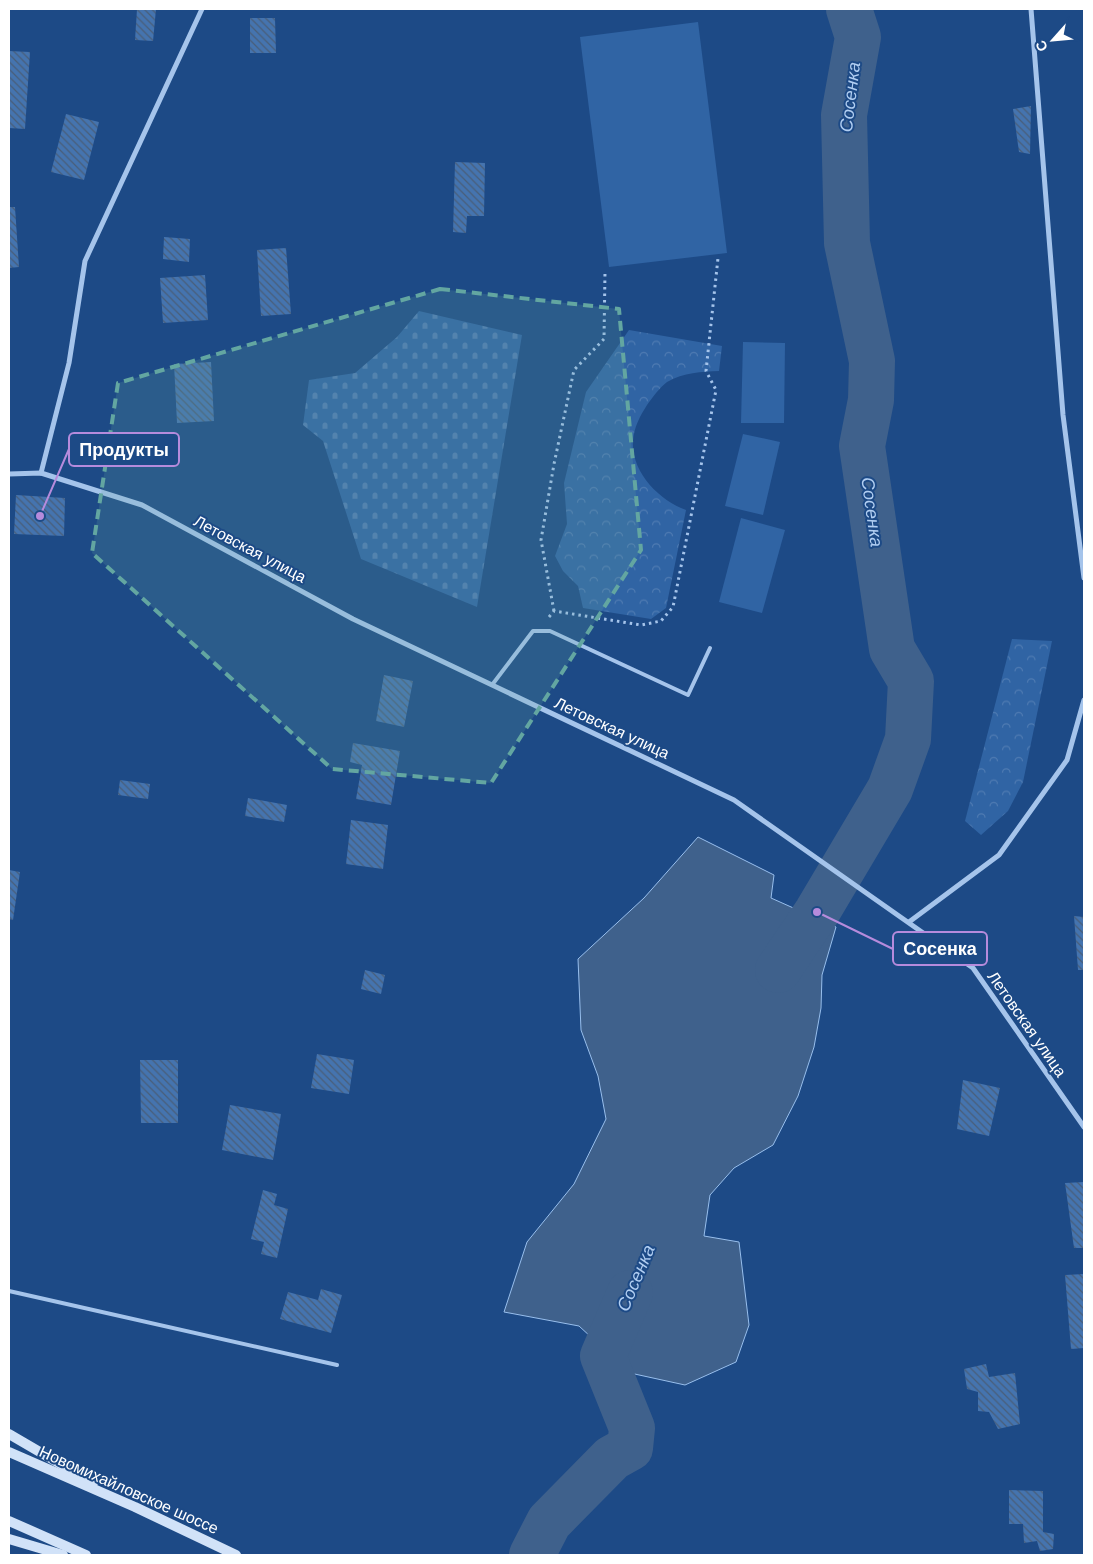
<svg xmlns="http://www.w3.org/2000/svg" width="1093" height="1564" viewBox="0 0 1093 1564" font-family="Arial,sans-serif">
<defs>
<pattern id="forest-crowns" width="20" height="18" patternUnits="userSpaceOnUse" patternTransform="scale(1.25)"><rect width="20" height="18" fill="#3064a4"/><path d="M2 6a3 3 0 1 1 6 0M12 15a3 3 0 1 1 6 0" fill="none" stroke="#4f7bb2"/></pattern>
<pattern id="cemetery-stones" width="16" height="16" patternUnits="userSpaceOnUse" patternTransform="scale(1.25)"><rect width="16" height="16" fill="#3064a4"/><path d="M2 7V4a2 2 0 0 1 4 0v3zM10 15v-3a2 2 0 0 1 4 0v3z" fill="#4f7bb2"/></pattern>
<pattern id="building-back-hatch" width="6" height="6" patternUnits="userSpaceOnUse" patternTransform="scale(1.25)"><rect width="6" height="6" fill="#4574af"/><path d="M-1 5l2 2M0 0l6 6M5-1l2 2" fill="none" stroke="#495e79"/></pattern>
</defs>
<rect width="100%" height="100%" fill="#1d4a86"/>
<g fill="url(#forest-crowns)">
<path d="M629 330 722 346 719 371C701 372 684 372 667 382 660 387 652 398 647 405 640 416 634 427 633 441 631 472 659 500 686 510L666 608 651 619 583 608 578 586 563 571 555 556 567 524 564 483 586 392Z"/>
<polygon points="1012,639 1052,641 1023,782 1008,811 981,835 965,821"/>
</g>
<polygon fill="url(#cemetery-stones)" points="419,311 522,335 477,607 361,559 323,441 303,425 309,380 355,373 397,337"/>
<g fill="#3064a4">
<polygon points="698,22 727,253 609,267 580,37"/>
<polygon points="743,342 785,343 784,423 741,423"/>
<polygon points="743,434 780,442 763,515 725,506"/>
<polygon points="741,518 785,530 762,613 719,602"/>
</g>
<polygon fill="#3f618c" stroke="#98bfed" points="698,837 774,875 771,898 836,927 822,975 821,1008 814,1047 798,1096 773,1145 734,1168 710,1195 704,1236 739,1242 749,1325 736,1362 685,1385 630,1373 579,1326 504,1312 527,1242 574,1184 606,1119 598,1076 581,1030 578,959 644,898"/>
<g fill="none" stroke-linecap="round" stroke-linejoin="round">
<g stroke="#3f618c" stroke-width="46">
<polyline points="778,970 817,912 890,789 908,739 911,681 892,649 862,446 871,400 872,361 847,243 844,115 858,37 849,9"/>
<polyline points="532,1555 549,1522 612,1458 630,1448 632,1428 603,1356 630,1293"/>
</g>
</g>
<g fill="url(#building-back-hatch)">
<polygon points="137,9 156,9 153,41 135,40"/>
<polygon points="250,18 275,18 276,53 250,53"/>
<polygon points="9,51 30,52 25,129 9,128"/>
<polygon points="1031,106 1030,154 1019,152 1013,109"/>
<polygon points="66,114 99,122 84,180 51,172"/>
<polygon points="455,162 485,163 484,216 467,216 466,233 453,232"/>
<polygon points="9,207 15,207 19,267 9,268"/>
<polygon points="164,237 190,239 189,262 163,259"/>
<polygon points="286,248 291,314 261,316 257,250"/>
<polygon points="205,275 208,320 163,323 160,278"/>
<polygon points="211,362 214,421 177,423 174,364"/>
<polygon points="16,495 65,498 64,536 14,534"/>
<polygon points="384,675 413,681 404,727 376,721"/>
<polygon points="353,743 400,751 391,805 356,799 362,765 350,762"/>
<polygon points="120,780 150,784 148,799 118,795"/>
<polygon points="248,798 287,805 284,822 245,816"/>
<polygon points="351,820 388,825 383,869 346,864"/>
<polygon points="9,870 20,872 13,920 9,919"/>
<polygon points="1074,916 1084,917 1084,970 1078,970"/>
<polygon points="365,970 385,975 381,994 361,989"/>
<polygon points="317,1054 354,1060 349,1094 311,1088"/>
<polygon points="140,1060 178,1060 178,1123 141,1123"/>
<polygon points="963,1080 1000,1088 989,1136 957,1129"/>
<polygon points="230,1105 281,1114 273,1160 222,1150"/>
<polygon points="1084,1182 1084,1248 1074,1248 1065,1183"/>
<polygon points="263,1190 277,1194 274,1205 288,1209 277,1258 261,1254 264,1242 251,1239"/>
<polygon points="1084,1274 1084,1348 1071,1349 1065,1275"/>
<polygon points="321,1289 342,1295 331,1333 280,1319 288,1292 318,1300"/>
<polygon points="986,1364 989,1377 1015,1373 1020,1424 998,1429 989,1412 978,1411 978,1392 967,1389 964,1369"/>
<polygon points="1009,1490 1043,1491 1043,1532 1054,1534 1053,1549 1040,1551 1037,1541 1024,1543 1023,1524 1009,1524"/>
</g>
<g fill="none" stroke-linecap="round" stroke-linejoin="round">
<g stroke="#a5c4eb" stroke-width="3" stroke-dasharray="2.5 4" stroke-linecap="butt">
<polyline points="554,611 541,540 554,464 574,370 604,339 605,272"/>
<polyline points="549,617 554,611 641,625 661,621 673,607 716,390 706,371 718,258"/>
</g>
<g stroke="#a5c4eb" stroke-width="4">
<polyline points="492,685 533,631 550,631 688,695 710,648"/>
<polyline points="9,1291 337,1365"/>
</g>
<g stroke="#a5c4eb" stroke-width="5">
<polyline points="1031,9 1063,415 1084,578"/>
<polyline points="41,473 69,363 85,261 202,9"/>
<polyline points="9,474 41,473 142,505 353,619 734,800 973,968 1084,1127"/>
<polyline points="909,922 999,855 1067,760 1084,700"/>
</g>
<g stroke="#d1e2f8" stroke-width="10">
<polyline points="9,1434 93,1483"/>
<polyline points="9,1452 135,1507 236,1555"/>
<polyline points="9,1521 86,1555"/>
<polyline points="9,1539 63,1555"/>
</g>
</g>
<path fill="#63a6a1" fill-opacity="0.2" stroke="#63a6a1" stroke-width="4" stroke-dasharray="10 6" stroke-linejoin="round" d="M440 289 619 309 641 550 491 783 332 769 92 553 118 383Z"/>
<g text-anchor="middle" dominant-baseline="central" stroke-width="4" stroke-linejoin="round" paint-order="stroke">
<g font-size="16" fill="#fff" stroke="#1d4a86">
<text transform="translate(250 549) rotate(28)">Летовская улица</text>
<text transform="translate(612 728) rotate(25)">Летовская улица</text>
<text transform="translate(1027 1024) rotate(55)">Летовская улица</text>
<text transform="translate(129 1490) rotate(24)">Новомихайловское шоссе</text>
</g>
<g font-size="18" font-style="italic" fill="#b1cef2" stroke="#1d4a86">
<text transform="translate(850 97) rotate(-83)">Сосенка</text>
<text transform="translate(872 512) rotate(82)">Сосенка</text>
<text transform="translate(636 1278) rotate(-67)">Сосенка</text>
</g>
</g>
<path fill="none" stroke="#b68bdc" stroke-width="2" d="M40 516L69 449M817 912L893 949"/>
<g fill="#b68bdc" stroke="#1d4a86" stroke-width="2">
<circle cx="40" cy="516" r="5"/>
<circle cx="817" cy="912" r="5"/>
</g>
<g fill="#1d4a86" stroke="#b68bdc" stroke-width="2">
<rect x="69" y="433" width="110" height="33" rx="5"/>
<rect x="893" y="932" width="94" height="33" rx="5"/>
</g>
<g font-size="18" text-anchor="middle" font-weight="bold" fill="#fff">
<text x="124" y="456">Продукты</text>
<text x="940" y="955">Сосенка</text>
</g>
<rect width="1093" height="1564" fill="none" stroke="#ffffff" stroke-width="20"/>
<g transform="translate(1053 40) rotate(243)" stroke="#1d4a86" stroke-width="4" paint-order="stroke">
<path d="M0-4L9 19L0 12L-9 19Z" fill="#ffffff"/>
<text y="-8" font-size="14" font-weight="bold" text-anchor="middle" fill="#ffffff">С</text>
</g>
</svg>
